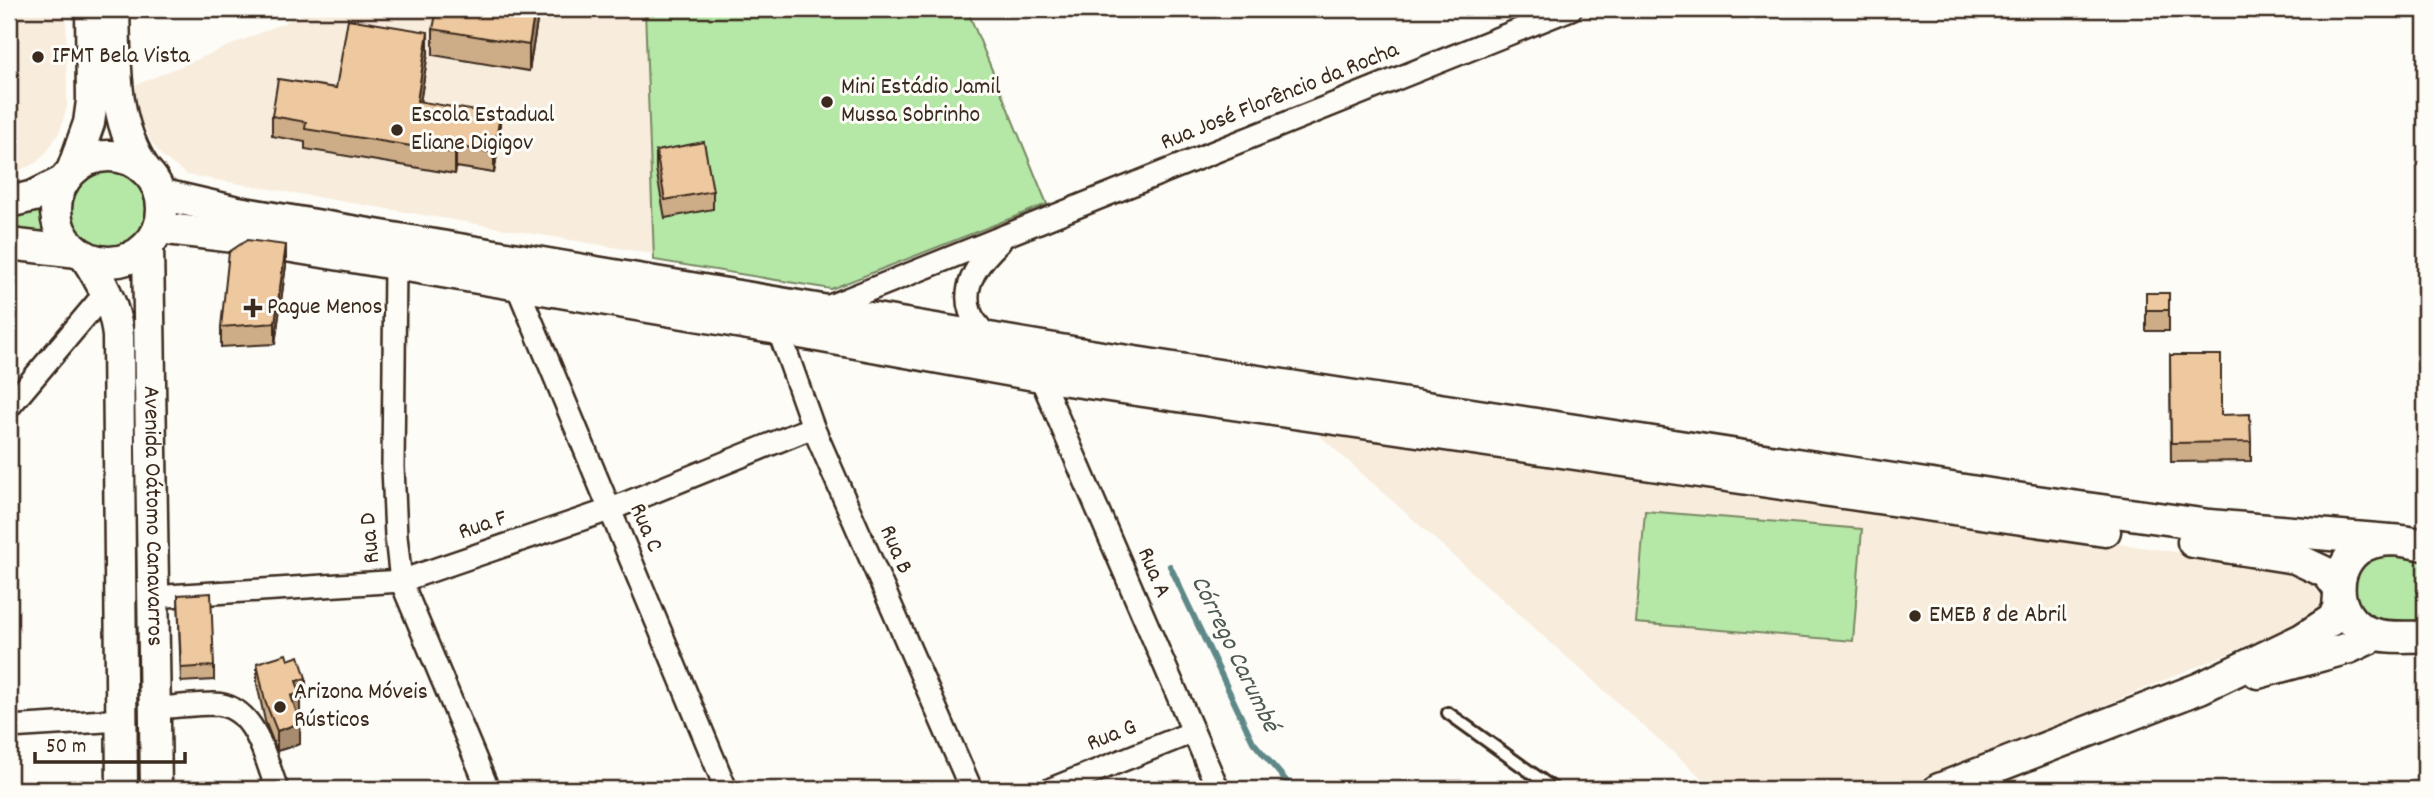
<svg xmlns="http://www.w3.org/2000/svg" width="2434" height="798" viewBox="0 0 2434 798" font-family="Dekko,sans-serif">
<rect width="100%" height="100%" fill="#fdfcf7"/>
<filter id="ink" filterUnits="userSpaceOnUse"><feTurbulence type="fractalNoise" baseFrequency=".0143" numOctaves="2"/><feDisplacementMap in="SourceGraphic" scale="14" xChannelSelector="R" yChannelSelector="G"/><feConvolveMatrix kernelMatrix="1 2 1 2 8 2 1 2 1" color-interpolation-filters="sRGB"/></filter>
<g filter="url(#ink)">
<g fill="#f8ecdc">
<polygon points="9,9 66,9 67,106 60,131 46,153 36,163 9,175"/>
<polygon points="317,9 645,9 654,254 187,175 162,156 152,143 139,117 136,104 136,85"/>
<polygon points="1310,427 2286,568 2313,585 2321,596 2321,608 2299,624 1903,789 1714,789"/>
</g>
<g fill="#b5e7a7" stroke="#788862" stroke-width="2">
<polygon points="645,9 967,9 1047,204 831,289 654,260"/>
<circle cx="108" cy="211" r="45"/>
<polygon points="36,203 46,236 9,231 9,213"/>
<polygon points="1645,511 1862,529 1853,641 1636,623"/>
<path d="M2377 552 2425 556V623C2403 623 2362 626 2351 601 2348 595 2350 584 2350 577Z"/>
</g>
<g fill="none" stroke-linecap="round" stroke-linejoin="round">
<polyline stroke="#5f8988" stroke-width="6" points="1170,566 1253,742 1293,789"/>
<defs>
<polyline id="lane" points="1448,713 1554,789"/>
<g id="street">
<polyline points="395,264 393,467 396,536 401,581 488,789"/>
<polyline points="517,286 726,789"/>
<polyline points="822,309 1571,9"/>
<polyline points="778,329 813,427 971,789"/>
<path d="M989 338C982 330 973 321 970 311 961 283 981 260 1000 242"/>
<polyline points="1040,376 1218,789"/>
<polyline points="9,407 106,292"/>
<polyline points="152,597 401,581 609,510 813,427"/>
<path d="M155 708C175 707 195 704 214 704 256 705 265 759 277 789"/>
<polyline points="9,727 121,720"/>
<polyline points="1051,789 1193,732"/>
</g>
<g id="secondary">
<path d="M114 9C116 66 112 122 146 171"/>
<circle cx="109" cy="209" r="53"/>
<polyline points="72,171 89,123 92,101 91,9"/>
<polyline points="160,194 238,212 1102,357 2029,500 2209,525 2390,540"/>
<polyline points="9,202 34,196 64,181"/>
<polyline points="159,228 226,236 395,264 778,329 1040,376 2105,531"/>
<polyline points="9,244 78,252"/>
<path id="s1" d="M148 245 156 789"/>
<path d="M85 256C101 281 115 305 118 336L122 789"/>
<polyline points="2193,542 2295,558 2327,573 2339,589"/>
<path d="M2425 545C2408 542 2389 537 2372 543 2329 556 2329 619 2371 633 2387 639 2409 636 2425 637"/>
<polyline points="2258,673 2349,648 2377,635"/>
<polyline points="1939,789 2200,688 2302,639 2333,619 2338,608 2339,594"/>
</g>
</defs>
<use href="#lane" stroke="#3b2a1e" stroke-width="16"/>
<use href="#street" stroke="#3b2a1e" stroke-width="26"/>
<use href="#secondary" stroke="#3b2a1e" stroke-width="35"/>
<use href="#lane" stroke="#fdfcf7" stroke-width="10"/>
<use href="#street" stroke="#fdfcf7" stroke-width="21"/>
<use href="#secondary" stroke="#fdfcf7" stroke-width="30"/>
</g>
<g fill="#cdac88" stroke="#3b2a1e" stroke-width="2">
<polygon points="539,9 529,71 433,55 433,29"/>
<polygon points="428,53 420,102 500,135 494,173 456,167 455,174 305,149 305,142 272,136 272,116 336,88"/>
<polygon points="656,151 713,191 713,209 665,218 656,169"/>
<polygon points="286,265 275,344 221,347 221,327"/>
<rect x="2146" y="293" width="23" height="38"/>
<polygon points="2170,355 2221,415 2251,442 2251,461 2171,462"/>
<polygon points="178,595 214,666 214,680 181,682"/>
<polygon points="288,660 306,698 300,700 300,713 297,714 300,744 277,751 265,721 257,684 257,663"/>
</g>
<g fill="#a78c6f" stroke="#3b2a1e" stroke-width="2">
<polygon points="535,9 539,9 529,71 529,45"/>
<polygon points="428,32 428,53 417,122 417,101"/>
<polygon points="500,115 500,135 494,173 494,153"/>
<polygon points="456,146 456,167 455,174 455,153"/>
<polygon points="286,245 286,265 275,344 275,323"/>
<polygon points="306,678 306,698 300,700 300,713 291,716 291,696 296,681"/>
<polygon points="300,723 300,744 277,751 277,731"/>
</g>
<g fill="#eec89e" stroke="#3b2a1e" stroke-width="2">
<polygon points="437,9 535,9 529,45 433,29"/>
<polygon points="348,19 428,32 417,101 500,115 494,153 456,146 455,153 305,129 306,122 272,116 278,79 336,88"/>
<polygon points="704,142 713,191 665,200 656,151"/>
<polygon points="247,240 286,245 275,323 221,327 229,252"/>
<rect x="2146" y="293" width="23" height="17"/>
<polygon points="2170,355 2221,355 2221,415 2250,414 2251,442 2171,443"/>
<polygon points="211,593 214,666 181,668 178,595"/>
<polygon points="286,654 288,660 299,656 306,678 296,681 300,693 291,696 300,723 277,731 265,701 257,663"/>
</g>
</g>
<g fill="#3b2a1e" stroke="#fdfcf7" stroke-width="2.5">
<circle cx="38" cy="57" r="7"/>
<circle cx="827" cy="102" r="7"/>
<circle cx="397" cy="130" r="7"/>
<path d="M249.5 297.5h7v7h7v7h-7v7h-7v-7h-7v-7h7z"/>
<circle cx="1915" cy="616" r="7"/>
<circle cx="280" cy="707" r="7"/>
</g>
<g text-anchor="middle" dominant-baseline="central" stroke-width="6" stroke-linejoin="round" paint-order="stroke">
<g font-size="24" fill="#3b2a1e" stroke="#fdfcf7" text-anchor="start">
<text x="52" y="57">IFMT Bela Vista</text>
<text x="841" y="88">Mini Estádio Jamil<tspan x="841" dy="28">Mussa Sobrinho</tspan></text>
<text x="411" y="116">Escola Estadual<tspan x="411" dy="28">Eliane Digigov</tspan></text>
<text x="267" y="308">Pague Menos</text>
<text x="1929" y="616">EMEB 8 de Abril</text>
<text x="294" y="693">Arizona Móveis<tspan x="294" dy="28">Rústicos</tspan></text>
</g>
<g font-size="24" fill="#3b2a1e" stroke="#fdfcf7">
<text transform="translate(1280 97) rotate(-22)">Rua José Florêncio da Rocha</text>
<text stroke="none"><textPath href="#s1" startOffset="271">Avenida Oátomo Canavarros</textPath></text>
<text transform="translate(483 526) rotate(-19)">Rua F</text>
<text transform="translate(645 528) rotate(67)">Rua C</text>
<text transform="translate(371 538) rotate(-95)">Rua D</text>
<text transform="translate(895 550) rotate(67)">Rua B</text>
<text transform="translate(1153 573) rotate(67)">Rua A</text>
<text transform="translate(1112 736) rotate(-22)">Rua G</text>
</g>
<g font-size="26" font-style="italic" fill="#4d5953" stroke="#fdfcf7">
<text transform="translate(1234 654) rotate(64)">Córrego Carumbé</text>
</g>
</g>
<rect width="2434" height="798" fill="none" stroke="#fdfcf7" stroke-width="35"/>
<rect x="18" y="18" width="2399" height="763" fill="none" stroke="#3b2a1e" stroke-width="2.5" filter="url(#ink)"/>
<path d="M35 752v10h150v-10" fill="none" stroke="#3b2a1e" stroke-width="3.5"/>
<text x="46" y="752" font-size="21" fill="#3b2a1e" stroke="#fdfcf7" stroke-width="5" paint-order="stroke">50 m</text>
</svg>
